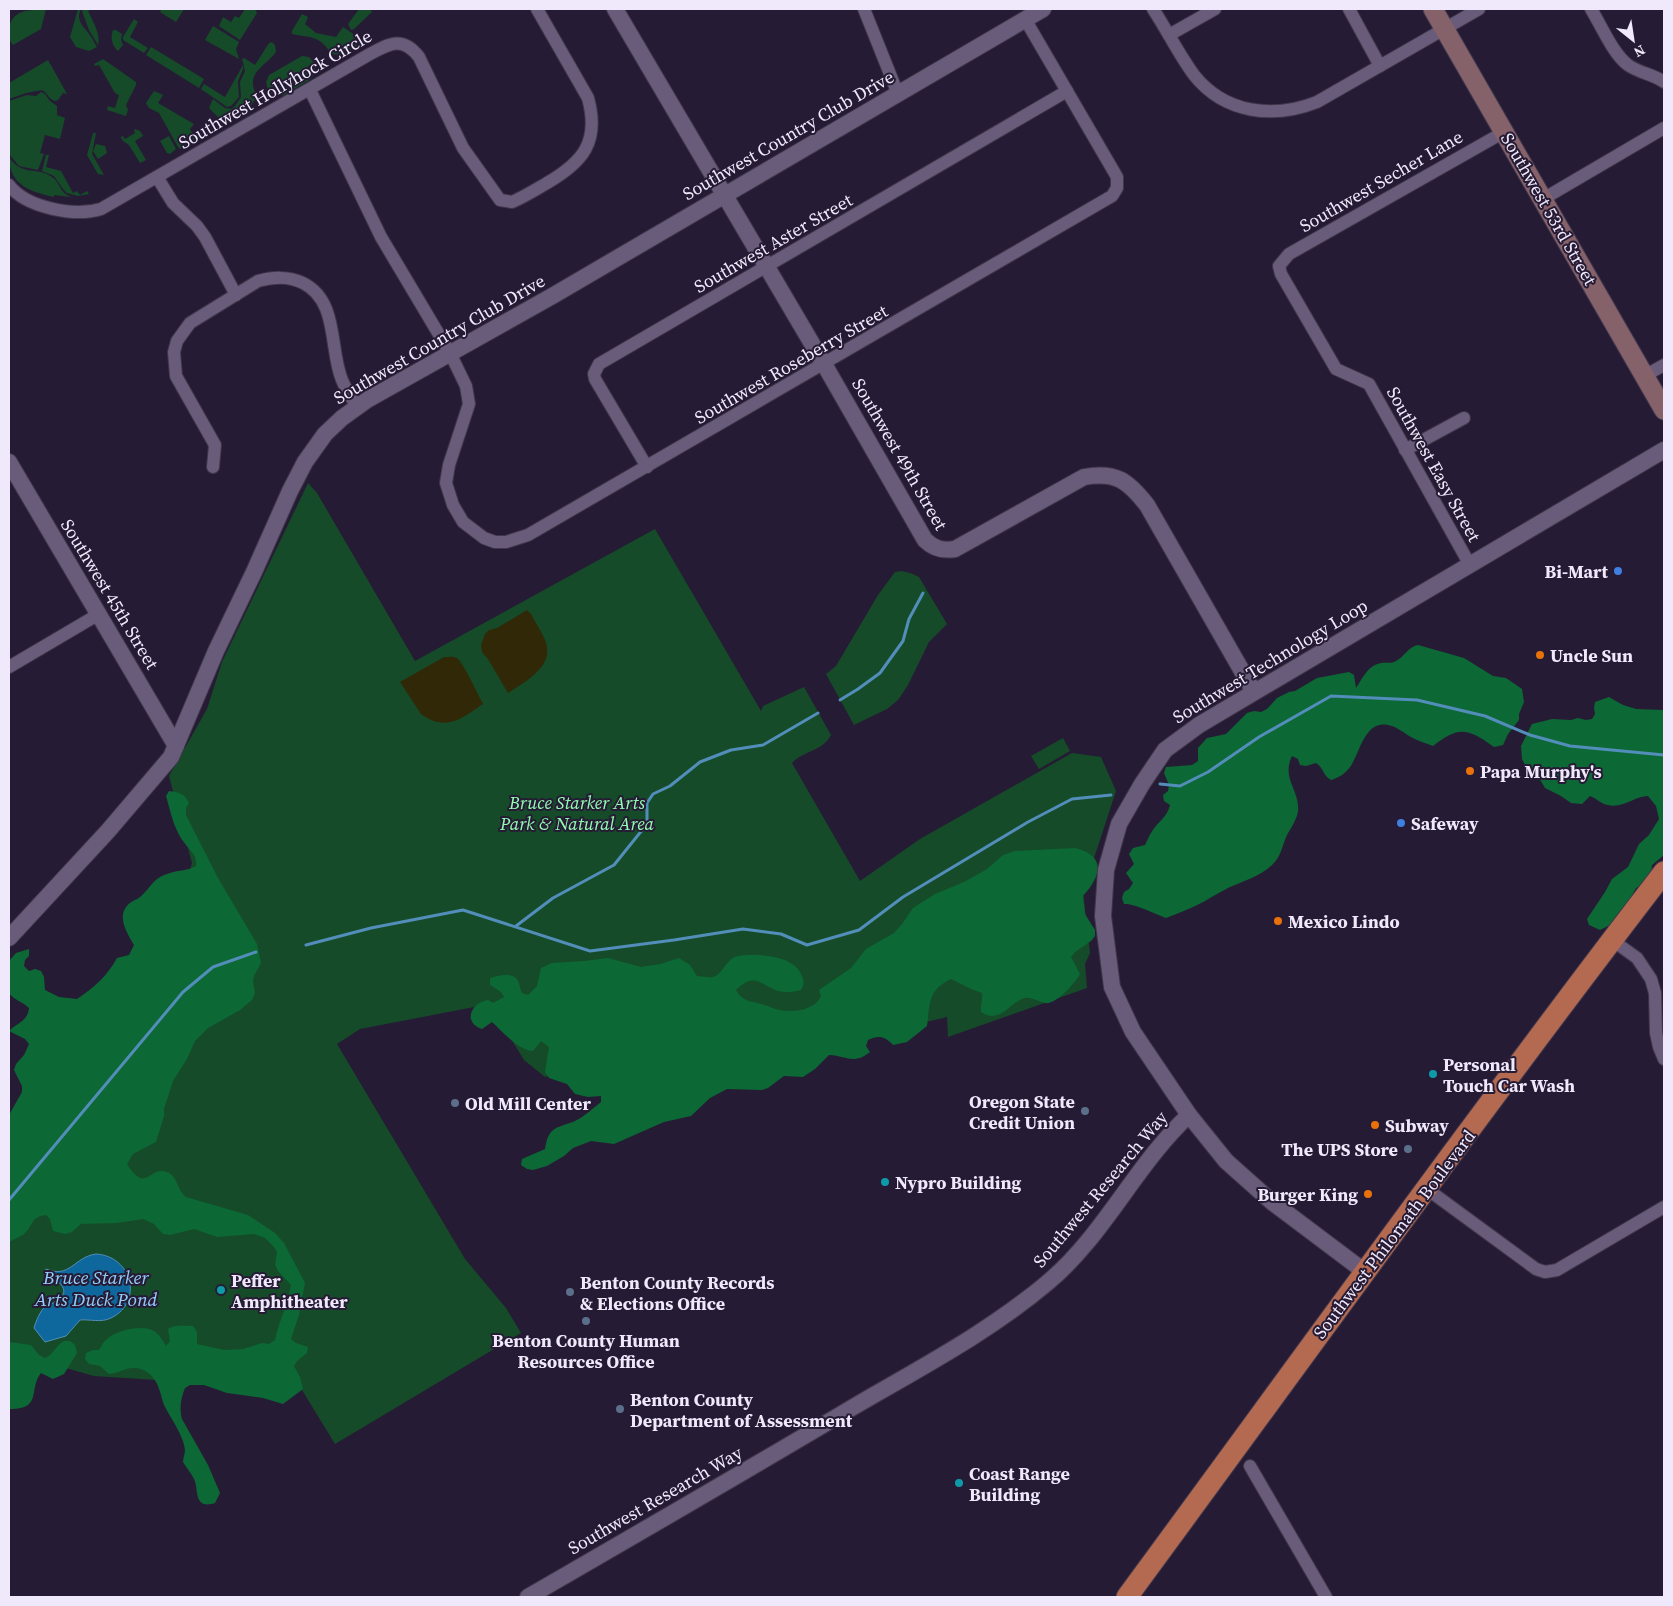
<svg xmlns="http://www.w3.org/2000/svg" width="1673" height="1606" viewBox="0 0 1673 1606" font-family="'Source Serif 4',serif">
<rect width="100%" height="100%" fill="#261b34"/>
<g fill="#154b29">
<path d="M38 9H46L41 29 13 45C5 35 8 17 22 12 27 10 32 11 38 9Z"/>
<path d="M78 9H81C75 20 84 27 90 35 93 39 94 43 97 47L89 51 76 47 70 37Z"/>
<path d="M83 9H93L88 11C93 21 101 35 98 45L89 30 82 11Z"/>
<polygon points="160,9 184,9 176,22 160,12 161,10"/>
<polygon points="245,9 255,9 257,13 240,40 219,26 223,17 231,22 235,16 239,18"/>
<polygon points="359,9 370,9 372,12 354,29 351,30 348,24"/>
<path d="M302 14 308 17 305 24 316 33 336 37 343 27 352 33 361 44 342 55 331 54C320 35 311 38 292 34V31Z"/>
<polygon points="134,19 138,22 130,37 148,48 144,53 123,40 123,37"/>
<polygon points="213,26 239,42 236,49 239,59 205,40"/>
<path d="M113 30H116L122 34 121 40 123 45 118 51C112 46 110 37 113 30Z"/>
<path d="M272 42 275 45 276 52C265 67 244 73 257 96L249 109 224 123 209 108 213 99 225 108 231 109 235 106 241 97 240 82 245 71 242 59 244 58 255 65 269 43Z"/>
<polygon points="151,47 204,79 199,88 146,55"/>
<polygon points="302,56 309,57 314,63 268,90 266,82 269,75"/>
<polygon points="103,59 136,82 136,85 126,105 128,110 126,116 107,110 108,106 115,108 119,95 115,93 99,65 95,66 94,64"/>
<path d="M48 60 67 94 63 93 58 100 55 101C48 99 48 93 42 90L26 93 9 99V83Z"/>
<polygon points="243,65 243,69 238,81 239,97 231,106 227,107 201,89 204,84 225,97"/>
<polygon points="315,65 315,72 311,79 284,95 276,96 269,92"/>
<polygon points="154,91 163,95 158,103 194,124 190,129 196,139 180,149 178,147 159,113 149,108 146,103"/>
<polygon points="41,92 45,94 50,101 57,106 57,115 65,118 60,139 45,135 40,153 44,154 38,170 19,166 9,154 9,101 27,95 36,96"/>
<polygon points="135,129 140,131 143,136 135,141 146,160 140,163 129,145 123,141 121,138 122,135 125,139 135,133 134,130"/>
<polygon points="93,133 96,133 92,154 104,175 98,174 87,155"/>
<polygon points="169,136 176,149 170,154 167,153 160,141"/>
<polygon points="96,144 105,146 107,153 98,159 93,151"/>
<polygon points="46,155 49,155 46,167 61,171 73,193 77,191 80,195 87,191 89,194 78,196 67,193 63,189 54,176 42,171"/>
<path d="M9 157C22 177 37 166 52 177 61 183 58 191 71 197L54 195V197C31 192 9 185 9 157Z"/>
<path d="M308 483 317 493 415 661 655 529 761 711 763 706 804 687 831 735C823 751 803 751 792 763L860 881 920 839 1072 753 1101 757 1116 791 1083 892 1090 953 1085 964 1087 988 948 1037 947 1017 884 1032 605 1084 571 1071 545 1077 524 1060 490 1004 360 1029 337 1044 465 1259 506 1308 521 1333 335 1444 291 1372 188 1382 94 1376 9 1352V1191L157 991 192 863 169 776 207 709 222 662Z"/>
<polygon points="902,571 913,574 919,577 947,624 929,642 908,685 898,700 887,709 854,725 826,674 836,666 878,595 895,572"/>
<polygon points="1063,738 1070,751 1039,769 1031,756"/>
</g>
<g fill="#0c6835">
<path d="M1418 645 1464 658 1493 676 1506 678 1522 689 1524 702 1519 714V720L1508 734 1503 745 1494 747C1467 728 1459 726 1433 746 1426 743 1418 741 1411 737 1404 733 1396 726 1388 725 1364 720 1360 754 1350 767 1345 774 1338 778 1331 780 1323 776 1324 768 1316 763L1306 766 1300 765 1298 759 1292 756C1281 779 1300 790 1298 811 1297 819 1291 828 1287 835 1282 846 1281 857 1272 865 1259 877 1243 881 1228 888 1220 892 1212 897 1205 901 1192 908 1179 913 1166 918 1155 914 1134 903 1124 904L1122 898 1124 892 1129 889 1133 883 1126 873 1134 864 1129 854 1133 848 1145 845C1147 841 1149 836 1151 833 1157 822 1167 818 1170 805L1164 801 1163 795 1168 791 1169 785 1164 773 1166 767 1192 765 1198 761V748L1207 738 1226 734 1247 713 1254 711 1261 712 1267 709 1277 698 1289 692 1295 691 1317 678 1349 672 1354 675 1356 688C1363 678 1367 666 1381 663 1386 662 1391 664 1396 661 1405 656 1408 647 1418 645Z"/>
<path d="M1609 697 1623 705 1636 709 1664 710V855L1652 865 1651 878 1647 883 1636 888 1630 899 1618 914 1610 925 1600 930 1589 925 1587 919 1605 892 1612 879 1628 867 1639 844 1649 835 1659 819 1656 806 1648 796C1635 796 1622 809 1608 805 1601 804 1596 798 1590 796L1582 804 1571 803 1561 796 1545 788 1535 771 1525 765 1522 759 1521 746 1532 724 1552 719 1571 720 1578 718 1586 720 1592 719 1595 714 1594 708 1595 702Z"/>
<path d="M169 791C179 792 185 794 189 803L186 808V815L218 878 257 944 261 963 254 976 253 981 255 993 252 1000 240 1010 208 1028 195 1041 187 1059 173 1081 164 1109V1116L156 1142 133 1154 127 1164C147 1195 149 1165 167 1172 178 1176 177 1190 186 1197L248 1215 275 1233 284 1243 305 1283 299 1315 291 1339 296 1343 308 1347 307 1353 297 1361 294 1366 300 1377 303 1389 283 1404 263 1398 227 1393 204 1385H190L185 1388C181 1398 179 1408 182 1419L208 1465 220 1493 215 1503C193 1510 199 1489 194 1479 191 1473 186 1467 183 1462 183 1458 185 1454 185 1450 184 1436 170 1417 164 1405 161 1397 160 1387 154 1379 152 1376 147 1371 143 1370 129 1364 121 1373 109 1374L100 1366 89 1364 85 1359 86 1353 93 1350H99C101 1347 103 1342 106 1340 115 1330 142 1324 154 1331 160 1335 163 1341 166 1346L170 1341 168 1329C176 1324 184 1326 193 1326L197 1332V1344L224 1350 243 1349 262 1343 269 1344 275 1340C279 1321 288 1304 291 1285L278 1271 275 1265 277 1252 274 1247 265 1238 254 1234 217 1237 194 1229 170 1235 163 1234 154 1224 143 1219 117 1223 81 1224 72 1232 65 1234 53 1231 50 1219 46 1215C30 1217 34 1225 24 1234 20 1237 14 1239 9 1242V1115L22 1092V1086L14 1070 16 1064 24 1055 29 1044 25 1039 9 1031C17 1023 28 1021 29 1008 23 1002 14 1000 9 993V961L16 953 29 949V956L25 960 24 966 29 971 35 969 41 971 44 977 45 990 59 997 77 999C95 987 107 976 117 958L129 955 134 945C127 933 115 915 130 903 133 900 137 900 140 897 152 887 152 878 170 873 179 870 188 871 196 866 197 855 192 853 186 845 174 831 171 813 166 796Z"/>
<path d="M1075 848C1107 856 1101 876 1083 896L1085 914 1095 930V936L1091 941 1075 952 1071 957 1080 974C1075 983 1056 1005 1045 1003 1038 1002 1030 995 1022 999 1008 1005 1000 1024 981 1012 980 1005 983 1000 982 993L971 989 951 979C928 990 930 1003 927 1026L907 1042 893 1045C885 1036 878 1035 868 1040L866 1046 870 1052C854 1065 847 1056 829 1055L815 1069 803 1077 784 1076 768 1088 762 1090 727 1089 710 1098 691 1116 664 1122 614 1144 591 1141 573 1148 564 1156 547 1166 533 1170 527 1169 521 1165 522 1159 545 1149C549 1126 555 1129 575 1121 584 1117 593 1108 601 1102V1096L588 1097 575 1094 567 1084 549 1078 545 1072 549 1047 541 1041 533 1051C519 1051 503 1032 492 1022L482 1029C463 1023 470 1003 488 1000L493 1003 504 997 501 992 490 985V978C498 976 513 971 518 981 520 985 520 989 522 993L528 995 537 986 541 968 552 963 584 961 608 958 641 967 660 964 679 958 690 965 697 976C702 976 708 978 712 977 722 976 725 961 735 957 750 952 788 955 798 969 803 977 806 982 801 990 794 992 786 993 778 991 759 984 755 972 736 990 742 1001 750 1001 761 1004 768 1006 774 1009 780 1010 794 1013 815 1010 821 996L819 990 851 968 866 949 894 933 902 924 913 908 935 894 964 882 987 869 1003 855 1015 851Z"/>
<path d="M64 1341H70L75 1345 77 1353 64 1374 53 1379 41 1373C28 1389 43 1410 9 1409V1342L31 1345 39 1355 45 1358C53 1355 56 1345 64 1341Z"/>
</g>
<g fill="#302806">
<path d="M527 610 531 614C536 624 543 633 546 643 554 667 524 682 508 693L488 659 482 652 481 645 485 634 489 630 497 628Z"/>
<path d="M444 657C449 657 453 656 457 658 463 662 478 695 483 704 461 719 446 732 421 714L400 682Z"/>
</g>
<path fill="#0e679d" stroke="#528eb9" d="M96 1254C132 1256 144 1302 111 1318 101 1323 90 1319 80 1320L66 1336 45 1342 34 1328C36 1321 40 1311 45 1307 49 1304 53 1304 56 1301 75 1290 55 1278 44 1274L46 1269C70 1279 74 1257 96 1254Z"/>
<g fill="none" stroke-linecap="round" stroke-linejoin="round">
<g stroke="#528eb9" stroke-width="3">
<polyline points="840,700 858,689 880,673 903,641 909,619 923,593"/>
<polyline points="1160,784 1180,786 1208,772 1259,737 1331,696 1417,700 1485,716 1530,735 1570,746 1664,755"/>
<polyline points="516,926 553,898 614,865 647,824 647,803 653,794 670,786 700,762 731,750 763,745 818,713"/>
<polyline points="306,945 371,928 463,910 590,951 674,940 743,929 781,934 807,945 859,930 903,897 1028,822 1072,799 1111,795"/>
<polyline points="9,1200 183,992 213,967 256,952"/>
</g>
<defs>
<g id="minor">
<polyline points="864,9 898,94"/>
<path d="M1153 9C1167 30 1179 55 1194 75 1225 114 1274 119 1317 102L1479 9"/>
<polyline points="1349,9 1380,66"/>
<path d="M1591 9C1601 25 1613 54 1628 65 1639 73 1653 74 1664 82"/>
<polyline points="1169,35 1215,9"/>
<polyline points="310,90 381,237 450,353 466,386 469,404 449,465 446,483 453,505 463,522 484,538 495,542 506,542 528,535 1112,196 1117,188 1117,177 1025,19"/>
<polyline points="157,177 173,203 197,226 205,237 236,295"/>
<path d="M9 185C26 208 75 217 101 209L370 54C390 43 403 36 419 57L463 148 500 200 512 202C524 197 535 190 547 183 583 162 600 142 588 98L537 9"/>
<polyline points="1543,199 1664,128"/>
<polyline points="1646,375 1664,365"/>
<polyline points="1405,450 1464,418"/>
<path d="M213 467 215 445 176 376 174 352 177 341 190 323 258 281C274 277 288 276 303 283 339 301 329 349 342 380 346 390 352 398 357 407"/>
<polyline points="647,467 595,379 594,374 599,364 1067,91"/>
<polyline points="1470,565 1369,384 1336,369 1281,274 1279,266 1289,254 1504,132"/>
<polyline points="9,667 99,614"/>
<polyline points="1612,940 1637,958 1651,979 1655,993 1656,1033 1659,1047 1664,1059"/>
<polyline points="1427,1189 1536,1269 1545,1272 1557,1270 1664,1207"/>
<polyline points="1250,1466 1326,1597"/>
</g>
<g id="tertiary">
<path d="M615 9 824 364 925 540C934 549 943 551 955 549L1084 477C1116 471 1128 481 1147 505L1254 692"/>
<polyline points="9,462 176,746"/>
<polyline points="9,938 108,831 171,757 216,651 254,572 290,491 305,462 325,434 342,418 367,400 554,295 1043,9"/>
<polyline points="1365,1272 1272,1202 1226,1161 1189,1115 1133,1032 1112,987 1103,916 1106,870 1119,824 1142,784 1165,750 1199,725 1664,450"/>
<path d="M528 1597C637 1534 746 1471 855 1406 920 1368 989 1332 1047 1283 1104 1236 1135 1165 1189 1115"/>
</g>
<polyline id="secondary" points="1433,9 1664,410"/>
<path id="trunk" d="M1127 1597C1305 1355 1481 1110 1664 872"/>
</defs>
<use href="#minor" stroke="#40374c" stroke-width="14"/>
<use href="#tertiary" stroke="#40374c" stroke-width="18"/>
<use href="#secondary" stroke="#40374c" stroke-width="21"/>
<use href="#trunk" stroke="#40374c" stroke-width="23"/>
<use href="#minor" stroke="#695c7a" stroke-width="12"/>
<use href="#tertiary" stroke="#695c7a" stroke-width="16"/>
<use href="#secondary" stroke="#85616a" stroke-width="19"/>
<use href="#trunk" stroke="#b46a50" stroke-width="21"/>
</g>
<g fill="#3f7fe0" stroke="#261b34" stroke-width="2">
<circle cx="1618" cy="571" r="5"/>
<circle cx="1401" cy="823" r="5"/>
</g>
<g fill="#e8710a" stroke="#261b34" stroke-width="2">
<circle cx="1540" cy="655" r="5"/>
<circle cx="1470" cy="771" r="5"/>
<circle cx="1278" cy="921" r="5"/>
<circle cx="1375" cy="1125" r="5"/>
<circle cx="1368" cy="1194" r="5"/>
</g>
<g fill="#0f9aa8" stroke="#261b34" stroke-width="2">
<circle cx="1433" cy="1074" r="5"/>
<circle cx="885" cy="1182" r="5"/>
<circle cx="221" cy="1290" r="5"/>
<circle cx="959" cy="1483" r="5"/>
</g>
<g fill="#5c6f8a" stroke="#261b34" stroke-width="2">
<circle cx="455" cy="1103" r="5"/>
<circle cx="1085" cy="1111" r="5"/>
<circle cx="1408" cy="1149" r="5"/>
<circle cx="570" cy="1292" r="5"/>
<circle cx="586" cy="1321" r="5"/>
<circle cx="620" cy="1409" r="5"/>
</g>
<g text-anchor="middle" dominant-baseline="central" stroke-width="4" stroke-linejoin="round" paint-order="stroke">
<g font-size="18" fill="#f0e9fb" stroke="#261b34">
<text transform="translate(275 89) rotate(-30)">Southwest Hollyhock Circle</text>
<text transform="translate(788 135) rotate(-30)">Southwest Country Club Drive</text>
<text transform="translate(1381 181) rotate(-30)">Southwest Secher Lane</text>
<text transform="translate(1549 209) rotate(60)">Southwest 53rd Street</text>
<text transform="translate(773 243) rotate(-30)">Southwest Aster Street</text>
<text transform="translate(439 339) rotate(-30)">Southwest Country Club Drive</text>
<text transform="translate(791 364) rotate(-30)">Southwest Roseberry Street</text>
<text transform="translate(900 454) rotate(60)">Southwest 49th Street</text>
<text transform="translate(1434 464) rotate(61)">Southwest Easy Street</text>
<text transform="translate(110 594) rotate(59)">Southwest 45th Street</text>
<text transform="translate(1270 661) rotate(-31)">Southwest Technology Loop</text>
<text transform="translate(1100 1189) rotate(-50)">Southwest Research Way</text>
<text transform="translate(1394 1234) rotate(-53)">Southwest Philomath Boulevard</text>
<text transform="translate(655 1500) rotate(-30)">Southwest Research Way</text>
</g>
<g font-size="18" font-weight="bold" fill="#f0e9fb" stroke="#261b34" text-anchor="start">
<text x="1608" y="571" text-anchor="end">Bi-Mart</text>
<text x="1550" y="655">Uncle Sun</text>
<text x="1480" y="771">Papa Murphy's</text>
<text x="1411" y="823">Safeway</text>
<text x="1288" y="921">Mexico Lindo</text>
<text x="1443" y="1064">Personal<tspan x="1443" dy="21">Touch Car Wash</tspan></text>
<text x="1075" y="1101" text-anchor="end">Oregon State<tspan x="1075" dy="21">Credit Union</tspan></text>
<text x="465" y="1103">Old Mill Center</text>
<text x="1385" y="1125">Subway</text>
<text x="1398" y="1149" text-anchor="end">The UPS Store</text>
<text x="895" y="1182">Nypro Building</text>
<text x="1358" y="1194" text-anchor="end">Burger King</text>
<text x="231" y="1280">Peffer<tspan x="231" dy="21">Amphitheater</tspan></text>
<text x="580" y="1282">Benton County Records<tspan x="580" dy="21">&amp; Elections Office</tspan></text>
<text x="586" y="1340" text-anchor="middle">Benton County Human<tspan x="586" dy="21">Resources Office</tspan></text>
<text x="630" y="1399">Benton County<tspan x="630" dy="21">Department of Assessment</tspan></text>
<text x="969" y="1473">Coast Range<tspan x="969" dy="21">Building</tspan></text>
</g>
<g font-size="18" font-style="italic" fill="#92fdb1" stroke="#261b34">
<text x="577" y="802">Bruce Starker Arts<tspan x="577" dy="21">Park &amp; Natural Area</tspan></text>
</g>
<g font-size="19" font-style="italic" fill="#93ccfa" stroke="#261b34">
<text x="96" y="1277">Bruce Starker<tspan x="96" dy="22">Arts Duck Pond</tspan></text>
</g>
</g>
<rect width="1673" height="1606" fill="none" stroke="#f0e9fb" stroke-width="20"/>
<g transform="translate(1633 40) rotate(150)" stroke="#261b34" stroke-width="4" paint-order="stroke">
<path d="M0-4L9 19L0 12L-9 19Z" fill="#f0e9fb"/>
<text y="-8" font-size="14" font-weight="bold" text-anchor="middle" fill="#f0e9fb">N</text>
</g>
</svg>
